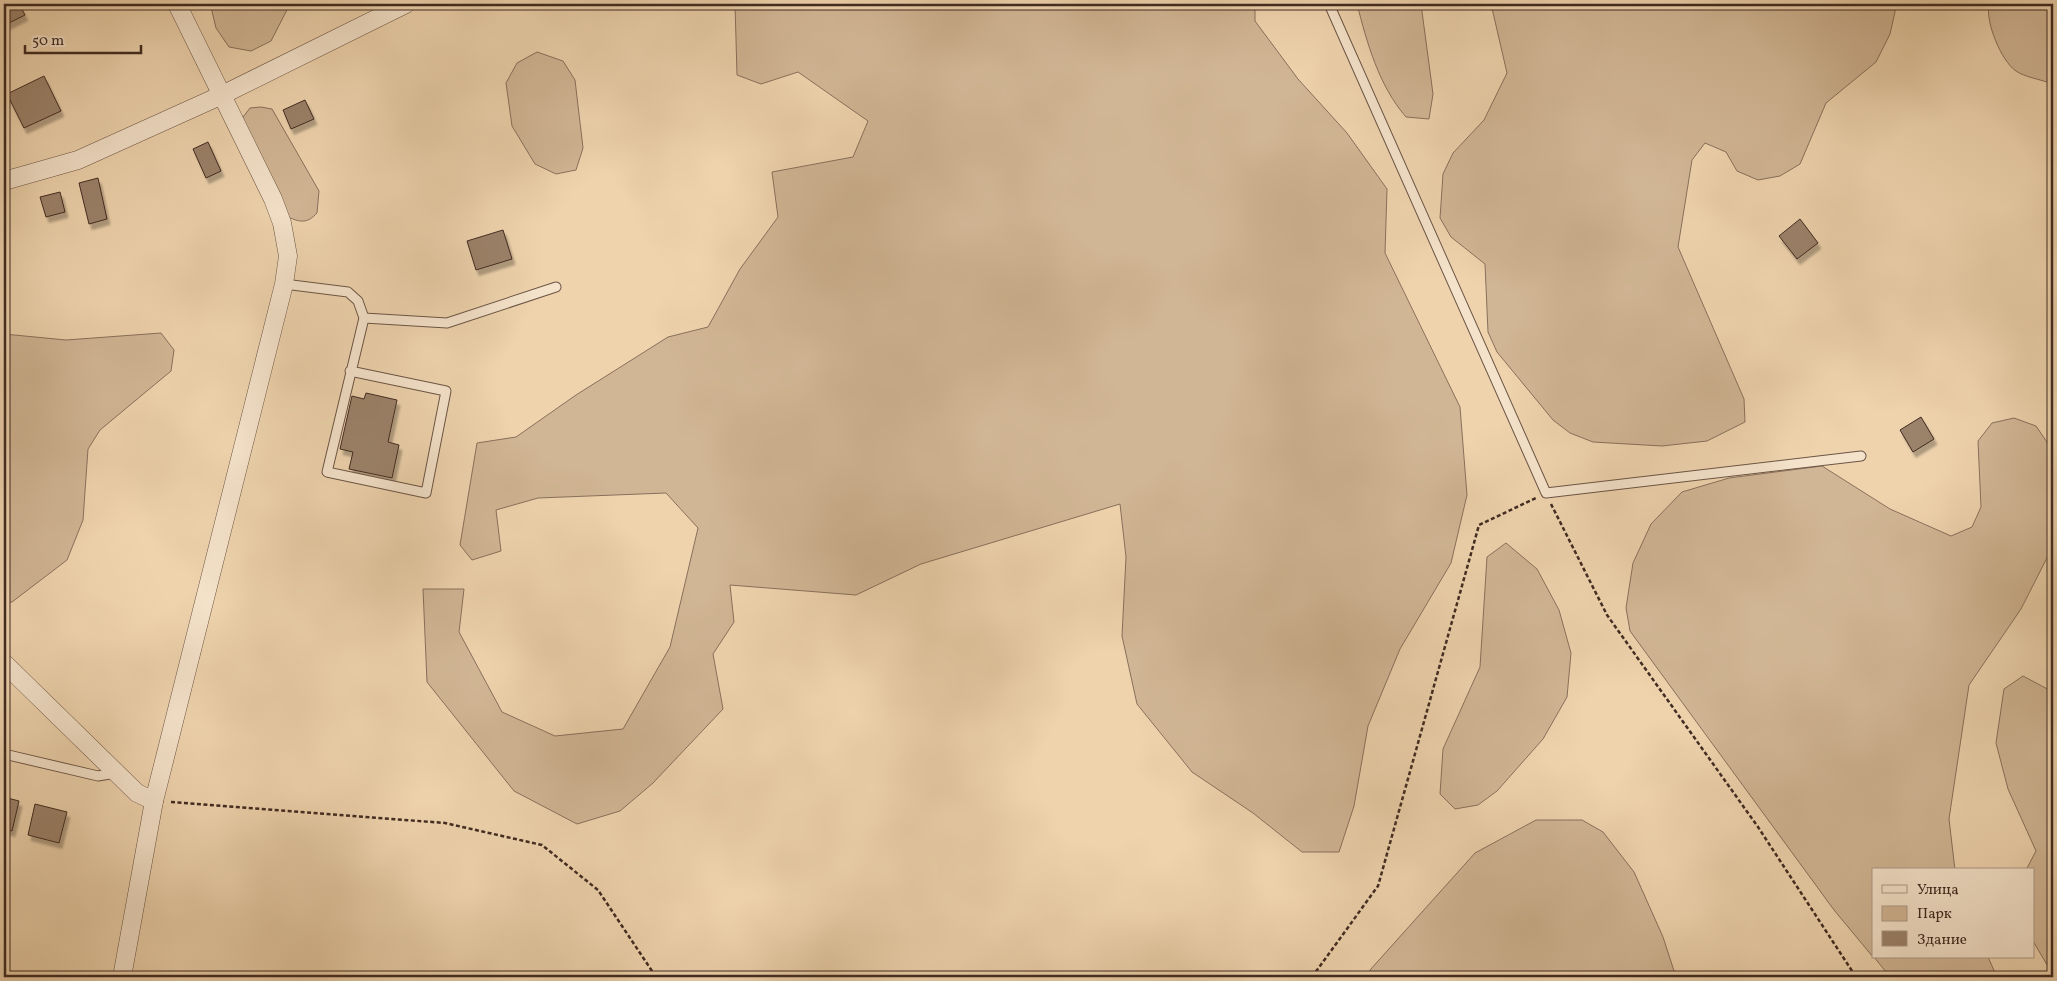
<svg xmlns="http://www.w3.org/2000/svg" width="2057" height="981" viewBox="0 0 2057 981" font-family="Vollkorn,serif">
<defs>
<filter id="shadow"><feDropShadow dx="3" dy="5.5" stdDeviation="1" flood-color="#0004"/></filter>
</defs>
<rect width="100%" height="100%" fill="#eed3ad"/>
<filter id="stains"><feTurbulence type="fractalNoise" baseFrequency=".004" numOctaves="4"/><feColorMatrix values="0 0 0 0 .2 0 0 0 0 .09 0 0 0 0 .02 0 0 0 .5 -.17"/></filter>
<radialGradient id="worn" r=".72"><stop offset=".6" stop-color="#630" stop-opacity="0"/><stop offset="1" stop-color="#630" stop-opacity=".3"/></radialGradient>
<g fill="#d1b695" stroke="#89705c">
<polygon points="212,4 290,4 271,41 251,51 229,47 216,28 211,7"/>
<polygon points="735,4 1255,4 1255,21 1298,79 1347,133 1387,189 1385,253 1460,407 1467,495 1451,563 1400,649 1368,726 1354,806 1339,852 1302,852 1253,813 1192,772 1137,704 1122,636 1126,557 1120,504 921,564 856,595 730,585 734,622 713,654 723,709 653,783 620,811 577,824 514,791 427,682 423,589 464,589 459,632 502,712 555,736 623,729 670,647 698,528 666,493 538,498 496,510 501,551 472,560 460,545 477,443 516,437 576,395 668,337 708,327 740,269 778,217 772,172 853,157 868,121 798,72 761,84 737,75"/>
<path d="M1357 4H1421L1433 94 1429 119 1406 117C1379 86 1367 43 1357 4Z"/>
<polygon points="1491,4 1895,4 1895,12 1890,34 1876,62 1826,103 1800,164 1780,176 1758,180 1737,171 1726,152 1705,143 1692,160 1678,247 1744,399 1745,422 1707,441 1662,446 1593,442 1570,433 1553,420 1497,352 1488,332 1485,264 1451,237 1440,218 1443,174 1453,153 1484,120 1507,73"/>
<path d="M1989 4H2053V84C2043 80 2024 77 2016 71 2001 61 1985 21 1989 4Z"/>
<polygon points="537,52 563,61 575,80 583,148 576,170 556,174 535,164 512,126 506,83 517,63"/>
<path d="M261 107 272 109 319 191 317 213C308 223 301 223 288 217L241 128 243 117 250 108Z"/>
<polygon points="161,333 174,350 171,371 100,430 88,449 83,520 67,560 12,602 4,603 4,334 66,340"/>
<polygon points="2014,418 2036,426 2053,451 2053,546 2021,609 1969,685 1949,819 1955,870 1873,870 1873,957 1834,910 1630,631 1626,608 1633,563 1651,524 1682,492 1729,478 1822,466 1890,509 1951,536 1972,527 1981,507 1978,441 1992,423"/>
<polygon points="1506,543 1537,569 1559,610 1571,653 1567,697 1543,739 1497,791 1478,805 1455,809 1440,794 1443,749 1480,667 1487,557"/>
<polygon points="2023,676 2053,692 2053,975 2033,941 2033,870 2026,870 2036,851 2008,789 1996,743 2004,689"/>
<polygon points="1536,820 1582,820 1603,832 1634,872 1663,937 1676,977 1369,977 1370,970 1475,853"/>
<polygon points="1874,957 1988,957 1997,977 1890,977"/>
</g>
<g fill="#9b826a" stroke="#412b22" filter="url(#shadow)">
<polygon points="4,4 19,4 25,15 5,25"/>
<polygon points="44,76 61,111 24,128 7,94"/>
<polygon points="305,100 314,119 291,129 283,110"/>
<polygon points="208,142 221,171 206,178 193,149"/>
<polygon points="98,178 107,219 89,224 79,183"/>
<polygon points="60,192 65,212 46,217 40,197"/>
<polygon points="1800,219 1818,243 1797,259 1779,236"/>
<polygon points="503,230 512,259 476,270 467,241"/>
<polygon points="366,393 397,400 388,442 399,445 392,478 349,469 353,452 340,449 352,396 364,399"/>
<polygon points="1921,417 1934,439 1913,452 1900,430"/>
<polygon points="4,797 19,801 12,831 4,829"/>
<polygon points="35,804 67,812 59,843 28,835"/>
</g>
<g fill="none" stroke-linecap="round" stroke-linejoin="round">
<defs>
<g id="lane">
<polyline points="1329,4 1546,493 1861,456"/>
<polyline points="284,284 348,292 358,301 364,318 327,472 426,493 446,391 350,371"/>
<polyline points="364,318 447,323 556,287"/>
<polyline points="4,754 98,776 116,773"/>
</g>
<g id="street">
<polyline points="4,181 78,160 222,95 406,4"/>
<polyline points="4,663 137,793 154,801"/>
<polyline points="122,977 154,801 284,284 288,256 282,223 273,199 177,4"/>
</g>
</defs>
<use href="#lane" stroke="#6c5545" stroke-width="11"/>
<use href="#street" stroke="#6c5545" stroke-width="19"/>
<g stroke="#412b22" stroke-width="2.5" stroke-dasharray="4 2.5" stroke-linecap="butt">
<polyline points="1551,504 1607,615 1758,827 1856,977"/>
<polyline points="171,802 445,823 542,845 598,890 656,977"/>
<polyline points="1312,977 1378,886 1479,525 1536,498"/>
</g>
<use href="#lane" stroke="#f4e2ca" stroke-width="9"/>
<use href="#street" stroke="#f4e2ca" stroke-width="18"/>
</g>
<rect width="2057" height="981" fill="none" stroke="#eed3ad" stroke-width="20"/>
<rect x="5" y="5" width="2047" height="971" fill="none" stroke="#412b22" stroke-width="2.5"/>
<rect x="10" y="10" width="2037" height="961" fill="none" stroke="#412b22"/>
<rect x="1872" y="868" width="162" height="90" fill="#f4e2ca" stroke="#ac9987"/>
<rect x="1882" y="885" width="25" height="8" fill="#f4e2ca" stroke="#ac9987"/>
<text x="1917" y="894" font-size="15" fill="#412b22">Улица</text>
<rect x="1882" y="906" width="25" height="15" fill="#d1b695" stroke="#ac9987"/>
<text x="1917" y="918" font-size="15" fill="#412b22">Парк</text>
<rect x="1882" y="931" width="25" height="15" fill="#9b826a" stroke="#ac9987"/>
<text x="1917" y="944" font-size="15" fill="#412b22">Здание</text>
<path d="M25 45v8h116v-8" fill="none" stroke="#412b22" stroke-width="2.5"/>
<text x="32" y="45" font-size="15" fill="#412b22" stroke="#f4e2ca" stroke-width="4" paint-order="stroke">50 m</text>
<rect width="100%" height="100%" filter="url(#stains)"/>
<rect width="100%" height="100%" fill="url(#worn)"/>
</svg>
